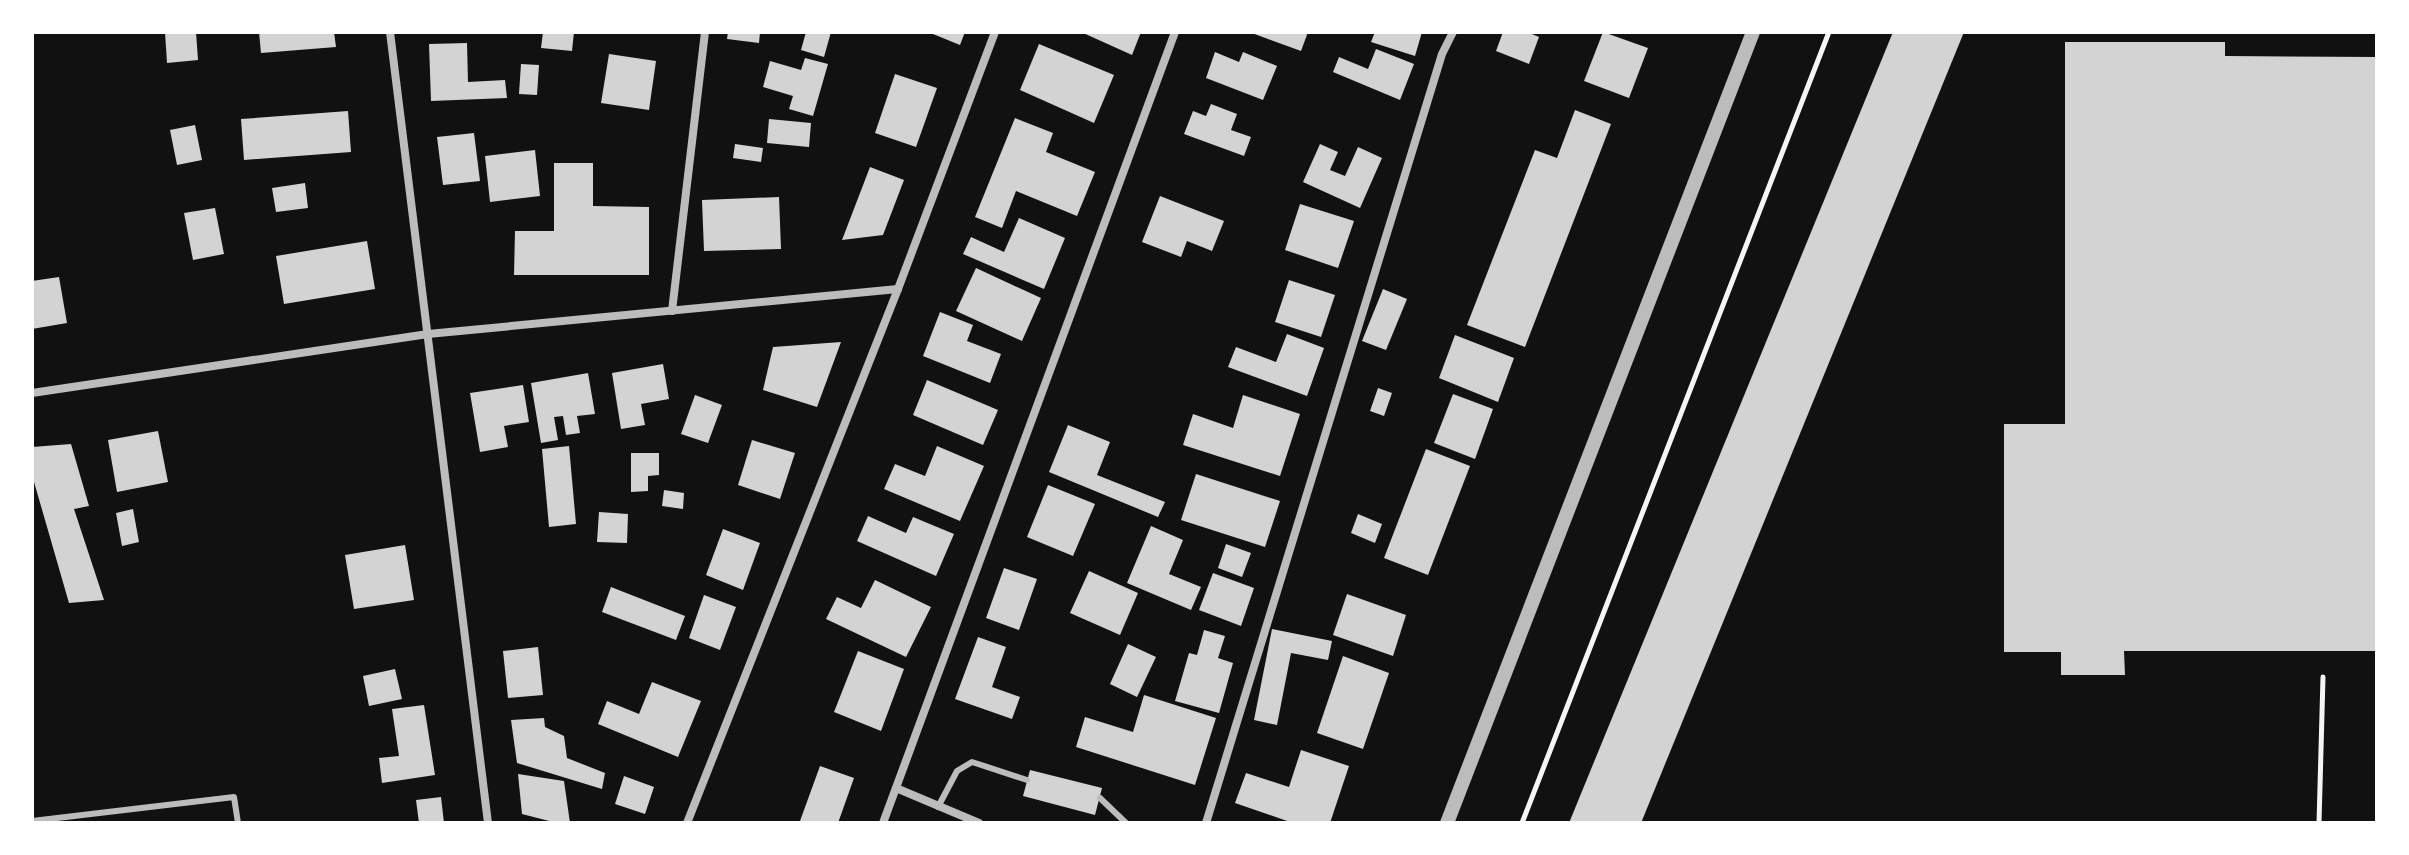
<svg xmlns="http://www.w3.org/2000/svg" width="2409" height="855" viewBox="0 0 2409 855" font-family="'Nunito Sans',sans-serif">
<rect width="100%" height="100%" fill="#111"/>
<g fill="#d3d3d3">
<polygon points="165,32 196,32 198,60 167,63"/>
<polygon points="259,32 334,32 336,47 261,53"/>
<polygon points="543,32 574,32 572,51 541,48"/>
<polygon points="728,32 760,32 759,43 727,39"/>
<polygon points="806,32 831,32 824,57 801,50"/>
<polygon points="928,32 965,32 960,45"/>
<polygon points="1081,32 1141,32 1132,55"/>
<polygon points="1249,32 1308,32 1301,51"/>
<polygon points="1375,32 1422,32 1415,56 1371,42"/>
<polygon points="1503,32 1527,32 1539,37 1529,64 1496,51"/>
<polygon points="1603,32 1648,48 1629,98 1584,81"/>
<polygon points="1893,32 1964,32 1641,823 1569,823"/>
<polygon points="2065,42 2225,42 2225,56 2377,57 2377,651 2124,651 2125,675 2061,675 2061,652 2004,652 2004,424 2065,424"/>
<polygon points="467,43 468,82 505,80 507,98 431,101 429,44"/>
<polygon points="1039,44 1114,75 1094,123 1020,90"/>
<polygon points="1376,49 1414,64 1400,100 1333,72 1339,57 1368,69"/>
<polygon points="1215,52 1239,62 1243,52 1277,66 1263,100 1206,78"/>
<polygon points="609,54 656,61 649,110 601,103"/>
<polygon points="805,58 828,64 813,116 789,109 793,96 763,87 770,61 801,70"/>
<polygon points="521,64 539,65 537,95 519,94"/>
<polygon points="895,74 937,88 916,147 875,133"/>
<polygon points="1211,104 1237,114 1231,130 1251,137 1244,156 1184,134 1193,111 1206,116"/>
<polygon points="1575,110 1611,124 1525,347 1467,325 1535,150 1557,158"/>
<polygon points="348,111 351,152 244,160 241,119"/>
<polygon points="1015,118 1053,133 1046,152 1095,172 1077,216 1016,191 1002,228 975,217"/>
<polygon points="769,119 811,123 809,147 767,143"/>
<polygon points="195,125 202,160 177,165 170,130"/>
<polygon points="474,133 480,181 443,185 437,137"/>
<polygon points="735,144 763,148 761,162 733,158"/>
<polygon points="1320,144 1338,152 1330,170 1345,176 1358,147 1382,158 1360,208 1303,182"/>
<polygon points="535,150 540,196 490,202 485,156"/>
<polygon points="554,163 593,163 593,206 649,207 649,275 514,275 515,231 554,231"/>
<polygon points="870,167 904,180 883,235 842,240"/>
<polygon points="305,183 308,208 276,212 272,188"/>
<polygon points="1160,196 1224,221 1212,251 1187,241 1181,257 1142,242"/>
<polygon points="779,197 781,249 704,251 702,200"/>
<polygon points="1300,204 1354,221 1338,268 1285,250"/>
<polygon points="215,208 224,254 193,260 184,213"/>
<polygon points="1019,218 1065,238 1044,289 963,254 971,237 1004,252"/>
<polygon points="367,241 375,289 284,304 276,256"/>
<polygon points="976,268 1041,298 1022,341 956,311"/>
<polygon points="59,277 67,323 32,329 32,281"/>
<polygon points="1289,280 1335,295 1321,337 1275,322"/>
<polygon points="1383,289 1407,299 1386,350 1362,341"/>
<polygon points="940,312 973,325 967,341 1001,354 990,383 923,356"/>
<polygon points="1287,334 1324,348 1307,396 1228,367 1236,347 1276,362"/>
<polygon points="1455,335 1514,358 1498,402 1439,378"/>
<polygon points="841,342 817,407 763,390 773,347"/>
<polygon points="663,364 669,399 641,404 645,425 621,429 612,373"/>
<polygon points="588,373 595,414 577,416 580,433 566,435 563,416 554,417 558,440 541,443 531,383"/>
<polygon points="927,380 998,410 983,445 913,415"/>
<polygon points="523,385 529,422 504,426 508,447 480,452 470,393"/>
<polygon points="1378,388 1392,393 1384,416 1370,411"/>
<polygon points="1453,394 1493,409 1475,459 1434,443"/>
<polygon points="695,395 722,405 708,443 681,434"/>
<polygon points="1243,395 1300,414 1280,476 1183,445 1193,414 1233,428"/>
<polygon points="1068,425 1110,442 1097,475 1165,502 1158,517 1049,472"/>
<polygon points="158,431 168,482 117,492 108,440"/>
<polygon points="752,440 795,453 780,499 738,485"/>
<polygon points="71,444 89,506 74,509 104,600 69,603 32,475 32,447"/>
<polygon points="569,446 576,524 549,527 542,449"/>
<polygon points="937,446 984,466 960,521 884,489 895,464 925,476"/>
<polygon points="1426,449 1470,466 1428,575 1384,558"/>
<polygon points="631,453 659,453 659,475 648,476 648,491 631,492"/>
<polygon points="1196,474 1280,501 1265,547 1181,520"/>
<polygon points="1048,485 1095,504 1073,556 1027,537"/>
<polygon points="664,490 684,493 683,509 662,506"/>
<polygon points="133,509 139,542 122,546 116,513"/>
<polygon points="599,512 628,514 627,543 597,542"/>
<polygon points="1358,514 1382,524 1375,543 1351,533"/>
<polygon points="868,516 906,533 913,517 954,534 936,576 857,541"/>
<polygon points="1151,526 1183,540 1169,574 1201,587 1191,610 1127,583"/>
<polygon points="723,529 760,543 743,590 706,575"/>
<polygon points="1226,544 1251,553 1242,577 1218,568"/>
<polygon points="405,545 414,600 354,609 345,555"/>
<polygon points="1004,568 1037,579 1019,630 986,618"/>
<polygon points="1089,571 1138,593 1120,635 1070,613"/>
<polygon points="1213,573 1254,588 1241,626 1199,610"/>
<polygon points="875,580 931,607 906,657 826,619 837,597 861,608"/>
<polygon points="611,587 685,616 676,640 602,612"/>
<polygon points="1347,594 1406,615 1393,656 1333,635"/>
<polygon points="704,595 736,607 720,650 689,638"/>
<polygon points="1272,629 1332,641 1328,660 1291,653 1277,725 1254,720"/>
<polygon points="1204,630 1225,636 1218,658 1233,663 1219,713 1175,701 1189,653 1197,655"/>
<polygon points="978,637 1006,647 992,687 1020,697 1012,719 955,699"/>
<polygon points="1128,644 1156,657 1137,697 1110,684"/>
<polygon points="538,647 543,695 508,698 503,651"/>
<polygon points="858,651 904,669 881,731 834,712"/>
<polygon points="1343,656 1389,673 1363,749 1317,733"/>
<polygon points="395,669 402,699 369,706 363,676"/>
<polygon points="652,682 701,701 678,757 598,724 607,701 639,714"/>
<polygon points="1144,695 1216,718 1195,785 1076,747 1085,717 1133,732"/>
<polygon points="424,705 435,775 382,783 379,758 399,756 392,709"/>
<polygon points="544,718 545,727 564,736 567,758 605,773 602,789 517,763 511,720"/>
<polygon points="1301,750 1349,766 1330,823 1293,823 1235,803 1246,773 1289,787"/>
<polygon points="820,766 854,778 838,823 800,821"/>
<polygon points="1030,770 1102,788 1095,815 1023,796"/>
<polygon points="518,774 564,781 570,823 557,823 522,814"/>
<polygon points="624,776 654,787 645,814 615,804"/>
<polygon points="441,797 444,823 419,823 416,800"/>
</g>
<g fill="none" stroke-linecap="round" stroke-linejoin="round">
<g stroke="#f5f5f5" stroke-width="5">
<polyline points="1522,823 1829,32"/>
<polyline points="2319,823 2323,677"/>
</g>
<g stroke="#bcbcbc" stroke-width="6">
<polyline points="1100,798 1126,823"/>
<polyline points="938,807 957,771 972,762 1027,780"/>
<polyline points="32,821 234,797 238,823"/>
</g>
<g stroke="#bcbcbc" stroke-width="8">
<polyline points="390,32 488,823"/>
<polyline points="672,311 705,32"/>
<polyline points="32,393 428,334 898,289"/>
<polyline points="896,788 979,823"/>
<polyline points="687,823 898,289 995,32"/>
<polyline points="883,823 1175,32"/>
<polyline points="1206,823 1442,54 1453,32"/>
</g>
<polyline stroke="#bcbcbc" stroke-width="14" points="1447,823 1753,32"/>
</g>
<rect width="2409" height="855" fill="none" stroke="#ffffff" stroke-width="68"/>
</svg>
